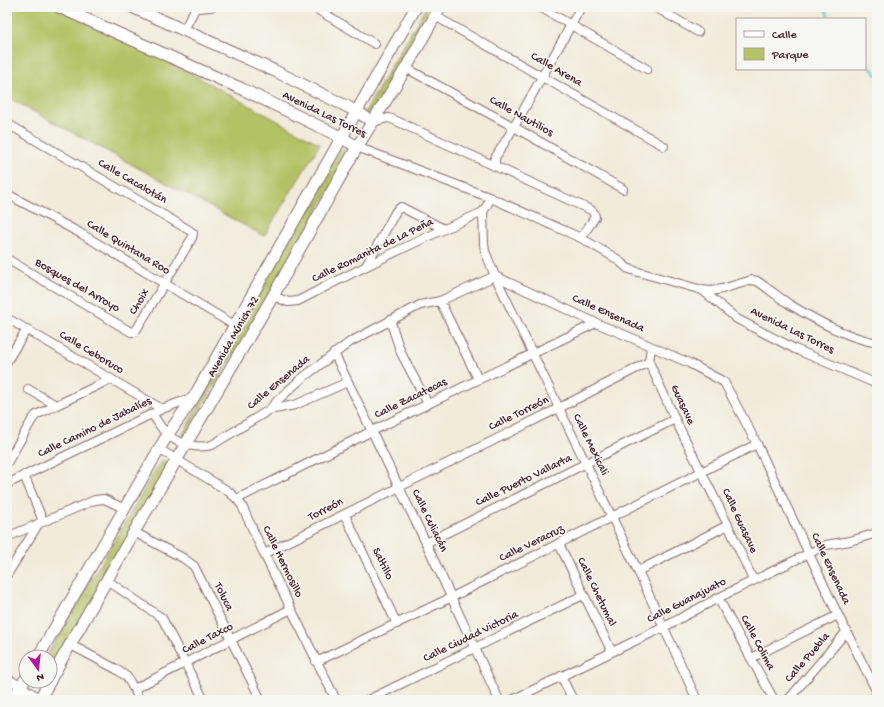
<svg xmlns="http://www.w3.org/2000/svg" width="884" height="707" viewBox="0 0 884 707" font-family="'Gochi Hand',sans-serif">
<defs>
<pattern id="grass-tufts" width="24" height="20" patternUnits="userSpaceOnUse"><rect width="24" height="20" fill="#b3c265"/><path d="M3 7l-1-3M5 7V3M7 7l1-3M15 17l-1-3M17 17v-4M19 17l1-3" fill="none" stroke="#9ba658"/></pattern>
</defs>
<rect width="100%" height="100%" fill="#f6f6f2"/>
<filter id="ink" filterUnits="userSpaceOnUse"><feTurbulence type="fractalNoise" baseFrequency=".025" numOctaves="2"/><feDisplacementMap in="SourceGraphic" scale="8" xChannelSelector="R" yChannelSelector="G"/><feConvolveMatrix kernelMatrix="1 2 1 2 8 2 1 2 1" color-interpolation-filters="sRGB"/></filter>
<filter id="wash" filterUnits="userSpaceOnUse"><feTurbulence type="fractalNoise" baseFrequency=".012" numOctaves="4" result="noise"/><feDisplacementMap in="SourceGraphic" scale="16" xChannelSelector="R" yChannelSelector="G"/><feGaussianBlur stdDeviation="0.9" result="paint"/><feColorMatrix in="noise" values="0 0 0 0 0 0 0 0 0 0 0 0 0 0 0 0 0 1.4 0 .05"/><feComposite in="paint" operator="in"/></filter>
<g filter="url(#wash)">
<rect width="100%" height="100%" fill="#f1ebd9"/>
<g fill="url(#grass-tufts)" stroke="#7e7048">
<polygon points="426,7 440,7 373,118 365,112"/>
<polygon points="343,149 348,150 349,157 184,437 183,434 223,357 340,150"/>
<polygon points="165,461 169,466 50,681 50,657 46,657 155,471 161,462"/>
</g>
<polygon fill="#b3c265" stroke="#7e7048" points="7,7 69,7 320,144 264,236 7,97"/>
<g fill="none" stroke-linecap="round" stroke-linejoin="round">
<g stroke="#56c2cf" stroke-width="2.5">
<polyline points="825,7 829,19"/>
<polyline points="865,61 877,75"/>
</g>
</g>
</g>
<g filter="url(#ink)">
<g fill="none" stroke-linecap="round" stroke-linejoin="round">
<defs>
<g id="street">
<polyline points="313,7 375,44"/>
<polyline points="540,7 647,69"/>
<polyline points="655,7 698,32"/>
<polyline points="196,8 211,7"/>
<polyline points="435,16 664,146"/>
<polyline points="184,30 196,7"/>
<polyline points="406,68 514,127 623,189"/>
<polyline points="373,122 388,118 392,119 591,210 594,213 595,217 581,238"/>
<polyline points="7,126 8,124 189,230 193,233 192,238 135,332 131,332 7,259"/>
<path d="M357 147 491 198 581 238 617 259 627 268 635 271 702 290 711 291 722 289 752 280 757 281C768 288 778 297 789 304 817 321 846 337 877 343"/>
<polyline points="495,166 495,158 514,127 581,7"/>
<polyline points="7,194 80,233 234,325"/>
<polyline points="491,198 483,212 484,244 485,251 495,276 638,571 697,700"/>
<polyline points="366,266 396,211 401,207 444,229"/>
<polyline points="702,290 737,319 795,349 877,384"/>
<path d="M273 296 288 302 298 301C359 269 420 239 483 212"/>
<polyline points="440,301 478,379"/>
<polyline points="7,318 162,409"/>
<polyline points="390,320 401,353 428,404"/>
<polyline points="651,347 649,362 675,419 728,525 753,580"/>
<polyline points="334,353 426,543 499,700"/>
<polyline points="7,361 27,329"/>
<polyline points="28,389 56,405"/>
<polyline points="269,410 295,405 348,382"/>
<path d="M152 414C157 420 161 429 167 434 179 445 198 449 212 445L269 410 279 399 301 379 350 342 420 305 440 301 495 276 596 323 625 335 689 363 724 382 757 444 838 615 877 692"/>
<polyline points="159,449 228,491 237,499 242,506 264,554 336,700"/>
<polyline points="7,463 32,420 36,415 111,379"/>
<polyline points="24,475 43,521"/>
<polyline points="7,484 162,409 194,397"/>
<polyline points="237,499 293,471 372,431 596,323"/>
<polyline points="345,515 397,624"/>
<polyline points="134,532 183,558 194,566 261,700"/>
<polyline points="7,537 95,500 104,499 125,509"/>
<path d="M426 543C509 501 592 461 675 419"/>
<polyline points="559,544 612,652"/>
<polyline points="264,554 559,408 649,362"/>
<polyline points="638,571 728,525"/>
<polyline points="7,575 39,523"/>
<polyline points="108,581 162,618 204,700"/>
<polyline points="718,598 774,700"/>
<polyline points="71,645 116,669 127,677 140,700"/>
<polyline points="751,658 838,615"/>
<polyline points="316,662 452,597 757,444"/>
<polyline points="561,676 573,700"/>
<polyline points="7,678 43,700"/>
<polyline points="134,689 291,609"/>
<polyline points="368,700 583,595"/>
<polyline points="512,700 664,627 718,598 826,545 850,541 877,533"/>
<polyline points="788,700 847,631"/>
<polyline points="872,700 877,694"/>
</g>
<g id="secondary">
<polyline points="59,7 240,88 341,137 357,147"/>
<polyline points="132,7 275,71 356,111 373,122"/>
<polyline points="38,657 168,434 194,397 416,7"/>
<polyline points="50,680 134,532 273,296 357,147 406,68 440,7"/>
<polyline points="12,700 26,678"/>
<polyline points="39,700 50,681"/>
</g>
</defs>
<use href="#street" stroke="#846668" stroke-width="10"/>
<use href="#secondary" stroke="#846668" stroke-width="13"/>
<use href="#street" stroke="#fff" stroke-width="8"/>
<use href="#secondary" stroke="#fff" stroke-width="11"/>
</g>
</g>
<g text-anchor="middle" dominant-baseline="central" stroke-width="3.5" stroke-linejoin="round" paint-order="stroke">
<g font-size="12" fill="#4a1f2b" stroke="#f6f6f2">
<text transform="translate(556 70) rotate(30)">Calle Arena</text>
<text transform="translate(324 115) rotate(26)">Avenida Las Torres</text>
<text transform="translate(521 117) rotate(29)">Calle Nautilios</text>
<text transform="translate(132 182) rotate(30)">Calle Cacalotán</text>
<text transform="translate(128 248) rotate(31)">Calle Quintana Roo</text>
<text transform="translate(373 251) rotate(-26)">Calle Romanita de La Peña</text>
<text transform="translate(77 286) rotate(30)">Bosques del Arroyo</text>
<text transform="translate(140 302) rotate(-59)">Choix</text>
<text transform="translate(608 314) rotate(24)">Calle Ensenada</text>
<text transform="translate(792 331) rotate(26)">Avenida Las Torres</text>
<text transform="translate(234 337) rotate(-60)">Avenida Múnich 72</text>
<text transform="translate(91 353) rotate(31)">Calle Ceboruco</text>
<text transform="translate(279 383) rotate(-40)">Calle Ensenada</text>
<text transform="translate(411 399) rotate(-26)">Calle Zacatecas</text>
<text transform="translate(682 405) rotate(65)">Guasave</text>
<text transform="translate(519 414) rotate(-26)">Calle Torreón</text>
<text transform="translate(95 428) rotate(-26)">Calle Camino de Jabalíes</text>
<text transform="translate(590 445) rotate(64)">Calle Mexicali</text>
<text transform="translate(524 481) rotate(-26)">Calle Puerto Vallarta</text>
<text transform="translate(326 510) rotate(-27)">Torreón</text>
<text transform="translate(429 521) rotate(64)">Calle Culiacán</text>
<text transform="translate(739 521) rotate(65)">Calle Guasave</text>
<text transform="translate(532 544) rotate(-26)">Calle Veracruz</text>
<text transform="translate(282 562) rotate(64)">Calle Hermosillo</text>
<text transform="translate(382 564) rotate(64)">Saltillo</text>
<text transform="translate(830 569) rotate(65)">Calle Ensenada</text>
<text transform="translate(596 592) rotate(64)">Calle Chetumal</text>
<text transform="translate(223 597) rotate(64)">Toluca</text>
<text transform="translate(687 601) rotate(-27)">Calle Guanajuato</text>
<text transform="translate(471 637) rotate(-26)">Calle Ciudad Victoria</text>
<text transform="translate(208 639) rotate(-27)">Calle Taxco</text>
<text transform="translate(757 643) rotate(62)">Calle Colima</text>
<text transform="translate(808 658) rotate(-49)">Calle Puebla</text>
</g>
</g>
<rect width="884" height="707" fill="none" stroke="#f6f6f2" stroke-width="24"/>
<rect x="736" y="18" width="130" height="52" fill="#f6f6f2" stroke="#b1a0a2"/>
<rect x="744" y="31" width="20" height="6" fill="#ffffff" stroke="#b1a0a2"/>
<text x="772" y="38" font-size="12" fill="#4a1f2b">Calle</text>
<rect x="744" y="48" width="20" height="12" fill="#b3c265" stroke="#b1a0a2"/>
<text x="772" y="58" font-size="12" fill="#4a1f2b">Parque</text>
<g transform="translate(38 669) rotate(165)"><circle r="19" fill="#f6f6f2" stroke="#b1a0a2"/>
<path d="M0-3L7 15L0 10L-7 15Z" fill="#b5179e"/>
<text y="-6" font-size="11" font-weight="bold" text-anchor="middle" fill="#4a1f2b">N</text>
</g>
</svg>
